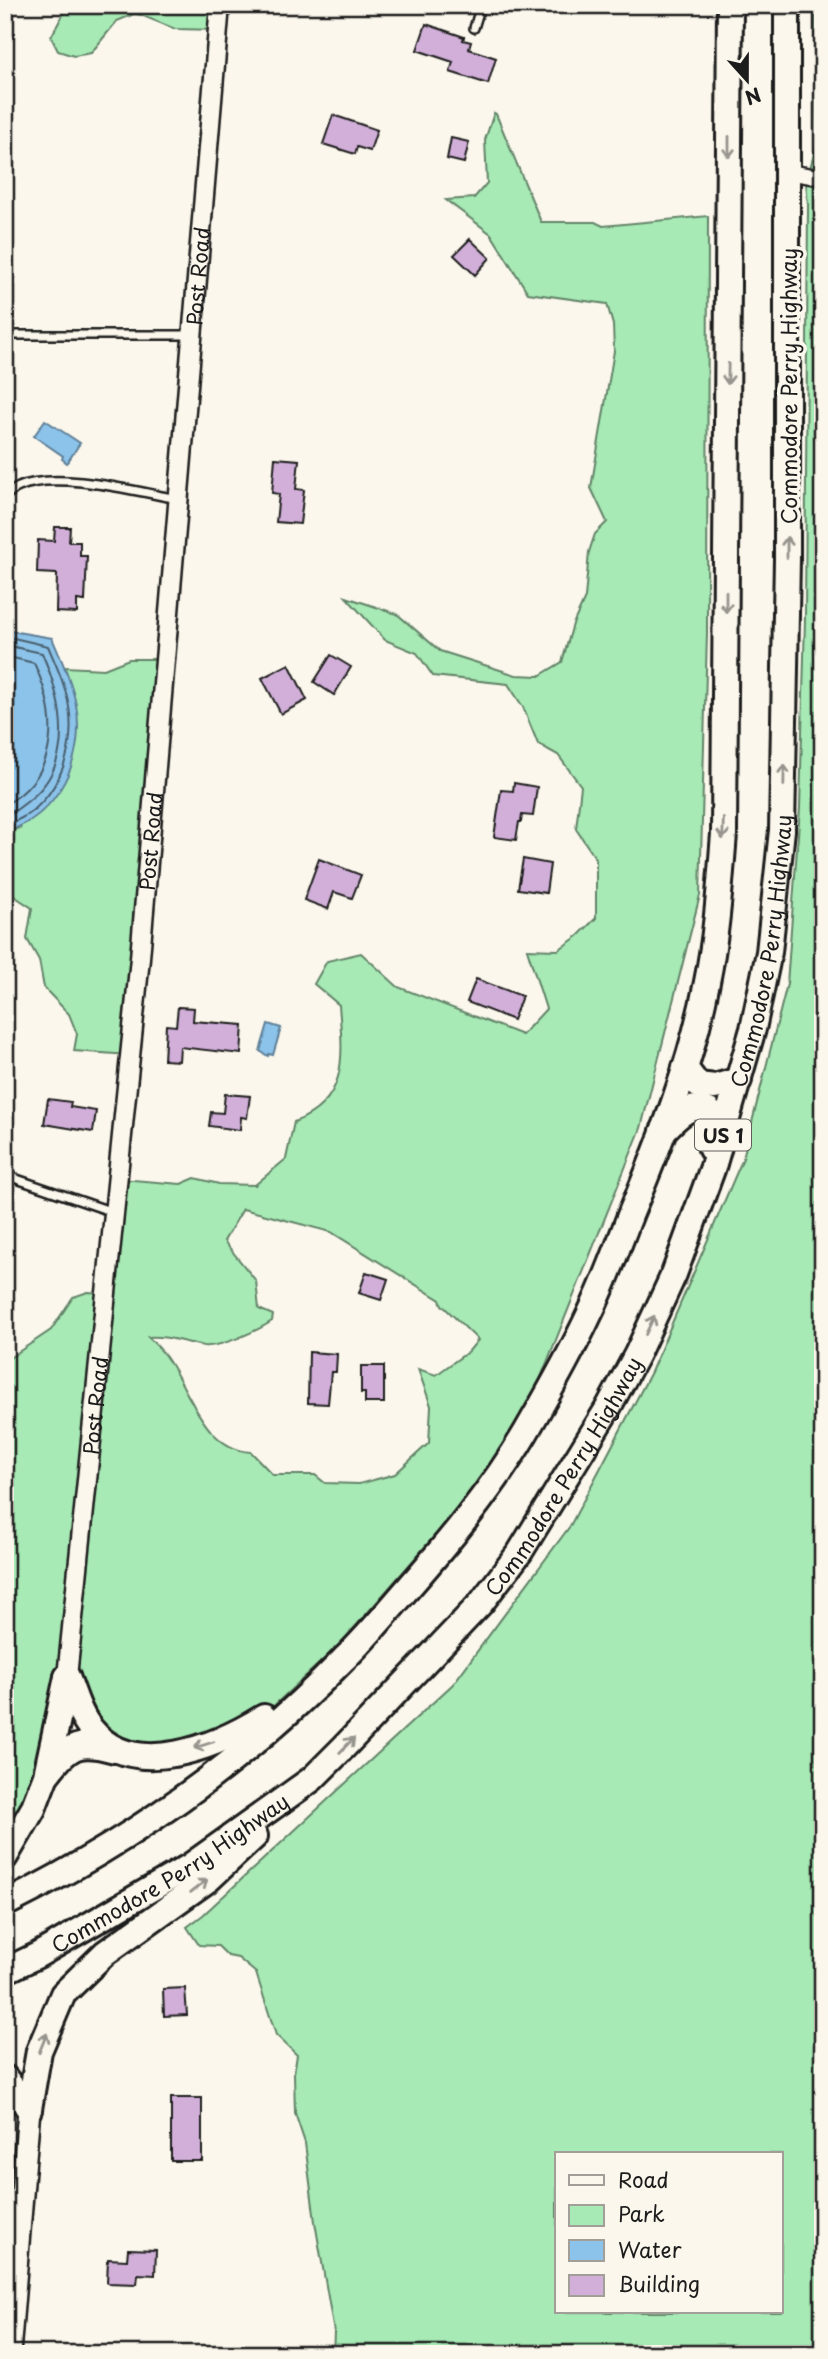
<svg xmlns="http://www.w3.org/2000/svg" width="828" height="2359" viewBox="0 0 828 2359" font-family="'Playpen Sans',sans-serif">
<rect width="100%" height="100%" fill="#fbf7ec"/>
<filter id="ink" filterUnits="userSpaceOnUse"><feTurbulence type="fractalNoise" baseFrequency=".0143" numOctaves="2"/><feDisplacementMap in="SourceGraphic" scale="14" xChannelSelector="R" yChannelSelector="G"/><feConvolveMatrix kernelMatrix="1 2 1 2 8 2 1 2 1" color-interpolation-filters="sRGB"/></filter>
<g filter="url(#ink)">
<g fill="#a7eab5" stroke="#628368" stroke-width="2" fill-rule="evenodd">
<polygon points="68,5 221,5 218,30 175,29 141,15 134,14 117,21 91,53 74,56 58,51 51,37"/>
<path d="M815 5H823V2354H333L334 2332 315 2222 305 2143 295 2113 294 2073 297 2055 276 2035 256 1973 238 1958 228 1956 218 1946 199 1945 187 1927 203 1915 453 1684 570 1526 651 1372 743 1158 787 984 800 808 805 619 808 205 806 182 817 144ZM557 2154H781V2312H557Z"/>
<path d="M494 113 496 114 541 222H595L603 226 708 216 707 633 700 895 641 1128 531 1402 464 1502 341 1643 253 1725 126 1755 71 1690 5 1863V1361L51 1330 73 1297 88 1292 105 1293 121 1179 181 1184 195 1178 219 1184 255 1185 286 1159 294 1122C349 1101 343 1055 339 1005L314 984 327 961 361 953 398 987 522 1035 546 1009 527 949 558 950 578 936 596 918V859L576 829 581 786 558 755 538 744 523 707 508 684 433 676 417 653 385 640 346 597 397 614 440 651 516 675 539 676 562 662 573 624 585 598 589 552 595 534 607 522 591 488 614 351 613 325 607 304 528 293 491 234 446 200 474 198 487 183 485 140ZM243 1209 331 1232 440 1300 442 1305 478 1340 469 1351 436 1375 418 1369 431 1406 429 1443 395 1474 359 1484 325 1483 315 1475H273L251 1452C202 1449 189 1386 163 1353 159 1347 153 1342 148 1337 167 1335 185 1343 204 1346 220 1348 259 1330 272 1321L273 1315 259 1309 256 1281 224 1241Z"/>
<polygon points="129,659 161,659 129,1055 74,1051 77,1034 69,1014 44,988 39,960 27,939 32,908 5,890 5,832 20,828 76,706 65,667 104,669"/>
</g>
<g fill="#8cc3ea" stroke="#5f8098" stroke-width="2">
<polygon points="45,420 80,443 67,463 62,459 63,456 34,436"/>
<path d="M5 630 52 638C61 659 72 682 76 705 86 758 58 816 5 832Z"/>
<polygon points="268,1024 281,1028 273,1055 269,1054 268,1056 260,1051"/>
</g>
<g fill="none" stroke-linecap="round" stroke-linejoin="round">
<g stroke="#495f6e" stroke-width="2">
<path d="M5 636 48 646C56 665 66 686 69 707 77 754 54 810 5 825"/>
<path d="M5 645 42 653C63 702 76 764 28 801 20 807 14 813 5 816"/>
<path d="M5 656 34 663C58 715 61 773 5 805"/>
</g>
</g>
<g fill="#d1afd9" stroke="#1c1c1c" stroke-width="2">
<polygon points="426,24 464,37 463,40 471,42 469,49 496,58 488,84 450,72 453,62 417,50"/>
<polygon points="333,115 377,130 370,151 357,147 355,154 323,144"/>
<polygon points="451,138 469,142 464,163 447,159"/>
<polygon points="470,239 490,258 475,275 454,255"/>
<polygon points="275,458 299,460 296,489 304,490 300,524 276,522 279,494 272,493"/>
<polygon points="55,527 70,527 69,542 80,542 80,556 87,556 85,601 77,600 77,613 56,612 57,574 37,573 38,540 54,541"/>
<polygon points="331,655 351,667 334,695 314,682"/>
<polygon points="289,664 307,700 281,714 262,678"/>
<polygon points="514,783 537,787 533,816 522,815 521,822 519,822 516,840 494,837 501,790 513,791"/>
<polygon points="319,859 361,875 352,898 334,892 328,909 304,900"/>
<polygon points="523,859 550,864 546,893 518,889"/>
<polygon points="476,979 522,996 513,1020 467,1002"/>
<polygon points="178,1007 194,1008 193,1021 243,1025 241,1054 180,1047 179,1061 164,1060 166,1025 176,1026"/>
<polygon points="225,1094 250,1096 247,1118 241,1117 240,1130 209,1126 211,1112 223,1113"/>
<polygon points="48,1099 71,1102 70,1107 96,1111 93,1132 44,1124"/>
<polygon points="366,1272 388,1279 381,1300 359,1293"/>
<polygon points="309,1352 337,1354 336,1372 331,1372 328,1404 308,1403"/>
<polygon points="361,1366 384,1366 384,1403 365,1403 365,1393 361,1393"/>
<polygon points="185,1988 187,2015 164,2016 163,1989"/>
<rect x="171" y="2098" width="31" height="63"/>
<polygon points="128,2249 156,2250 155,2275 138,2274 137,2284 107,2283 108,2259 127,2260"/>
</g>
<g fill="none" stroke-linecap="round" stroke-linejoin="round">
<defs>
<g id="service">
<polyline points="474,28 481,5"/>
<polyline points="5,335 191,335"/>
<path d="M5 496C10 493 14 489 19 487 56 470 138 492 178 499"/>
<polyline points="5,1175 113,1212"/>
</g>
<polyline id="minor" points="788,172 823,178"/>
<g id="tertiary">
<path id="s1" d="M67 1677 140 958 220 5"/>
</g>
<polyline id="secondary" points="9,2354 29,2109"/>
<g id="trunk">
<polyline points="685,1068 698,1085 715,1087 739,1080"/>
<path d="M663 1131C677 1118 689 1101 709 1111L712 1123 711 1149"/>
<path d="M67 1677C74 1694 79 1715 92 1730 134 1782 219 1745 264 1717"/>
<path d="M48 1773C70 1744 80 1740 115 1750"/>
<polyline points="5,1857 33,1809 46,1775 67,1677"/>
<path d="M5 1904C130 1842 247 1759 344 1659 365 1639 384 1616 403 1594 447 1544 492 1490 526 1432 548 1394 571 1354 590 1313 606 1281 618 1246 631 1213 662 1139 692 1061 707 982 717 933 720 883 724 834L730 5"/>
<path id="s2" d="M5 1971 38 1955 190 1866 312 1779 344 1747 481 1603 520 1552 608 1408 637 1354 674 1274 713 1167 753 1029 769 952 782 830 787 559V5"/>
<polyline points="5,2078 29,2109"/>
<polyline points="29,2109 39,2051 63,1994 105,1953 209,1879 255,1836"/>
</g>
</defs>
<use href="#service" stroke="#1c1c1c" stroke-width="12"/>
<use href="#minor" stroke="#1c1c1c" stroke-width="19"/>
<use href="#tertiary" stroke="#1c1c1c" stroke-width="23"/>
<use href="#secondary" stroke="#1c1c1c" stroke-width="26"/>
<use href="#trunk" stroke="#1c1c1c" stroke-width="30"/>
<use href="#service" stroke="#fbf7ec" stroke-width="7"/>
<use href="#minor" stroke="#fbf7ec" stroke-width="14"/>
<use href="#tertiary" stroke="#fbf7ec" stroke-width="18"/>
<use href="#secondary" stroke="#fbf7ec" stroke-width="21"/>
<use href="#trunk" stroke="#fbf7ec" stroke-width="24"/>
</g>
<defs><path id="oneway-shaft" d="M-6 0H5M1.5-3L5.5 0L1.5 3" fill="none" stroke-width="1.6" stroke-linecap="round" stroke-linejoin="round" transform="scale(1.75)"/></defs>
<g stroke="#97948e">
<use href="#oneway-shaft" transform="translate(729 147) rotate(90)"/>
<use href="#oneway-shaft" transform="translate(728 374) rotate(91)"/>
<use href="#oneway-shaft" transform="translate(787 547) rotate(-90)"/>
<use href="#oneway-shaft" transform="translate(726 602) rotate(90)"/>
<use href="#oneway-shaft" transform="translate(784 775) rotate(-89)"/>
<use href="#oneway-shaft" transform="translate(723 829) rotate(92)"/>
<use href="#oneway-shaft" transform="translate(650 1325) rotate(-65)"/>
<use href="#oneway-shaft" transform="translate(204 1745) rotate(162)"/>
<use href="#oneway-shaft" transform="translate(347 1745) rotate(-46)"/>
<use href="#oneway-shaft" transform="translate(199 1886) rotate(-37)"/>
<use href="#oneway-shaft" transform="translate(43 2043) rotate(-68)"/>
</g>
</g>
<g text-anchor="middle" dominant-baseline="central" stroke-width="7" stroke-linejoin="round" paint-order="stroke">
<rect fill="#fbf7ec" stroke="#5f5e5a" stroke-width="2" x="695" y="1119.5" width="56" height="31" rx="5"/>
<g font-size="19" font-weight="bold" fill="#1c1c1c">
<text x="723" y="1135">US 1</text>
</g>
<g font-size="21" fill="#1c1c1c" stroke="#fbf7ec">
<text stroke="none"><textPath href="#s1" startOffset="1407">Post Road</textPath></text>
<text transform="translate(788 386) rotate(-90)">Commodore Perry Highway</text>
<text stroke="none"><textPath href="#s1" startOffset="840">Post Road</textPath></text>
<text stroke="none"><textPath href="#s2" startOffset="1325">Commodore Perry Highway</textPath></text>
<text stroke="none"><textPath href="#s1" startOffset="273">Post Road</textPath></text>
<text stroke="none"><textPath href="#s2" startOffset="758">Commodore Perry Highway</textPath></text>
<text stroke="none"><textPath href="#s2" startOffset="192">Commodore Perry Highway</textPath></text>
</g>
</g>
<rect width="828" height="2359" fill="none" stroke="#fbf7ec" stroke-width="28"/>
<rect x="14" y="14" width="800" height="2331" fill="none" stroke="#1c1c1c" stroke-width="2.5" filter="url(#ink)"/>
<rect x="555" y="2152" width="228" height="161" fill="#fbf7ec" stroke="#a29f99" stroke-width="2"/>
<rect x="569" y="2175" width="35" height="10" fill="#fbf7ec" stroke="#a29f99" stroke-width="2"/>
<text x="618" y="2188" font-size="21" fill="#1c1c1c">Road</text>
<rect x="569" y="2205" width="35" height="21" fill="#a7eab5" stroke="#a29f99" stroke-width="2"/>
<text x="618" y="2222" font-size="21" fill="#1c1c1c">Park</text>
<rect x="569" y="2240" width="35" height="21" fill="#8cc3ea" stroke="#a29f99" stroke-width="2"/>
<text x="618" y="2258" font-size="21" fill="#1c1c1c">Water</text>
<rect x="569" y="2275" width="35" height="21" fill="#d1afd9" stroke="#a29f99" stroke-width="2"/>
<text x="618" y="2292" font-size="21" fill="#1c1c1c">Building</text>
<g transform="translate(747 80) rotate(159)" stroke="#fbf7ec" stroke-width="5" paint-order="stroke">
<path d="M0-5L12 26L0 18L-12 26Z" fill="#1c1c1c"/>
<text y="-10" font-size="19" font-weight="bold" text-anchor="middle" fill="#1c1c1c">N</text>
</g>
</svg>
